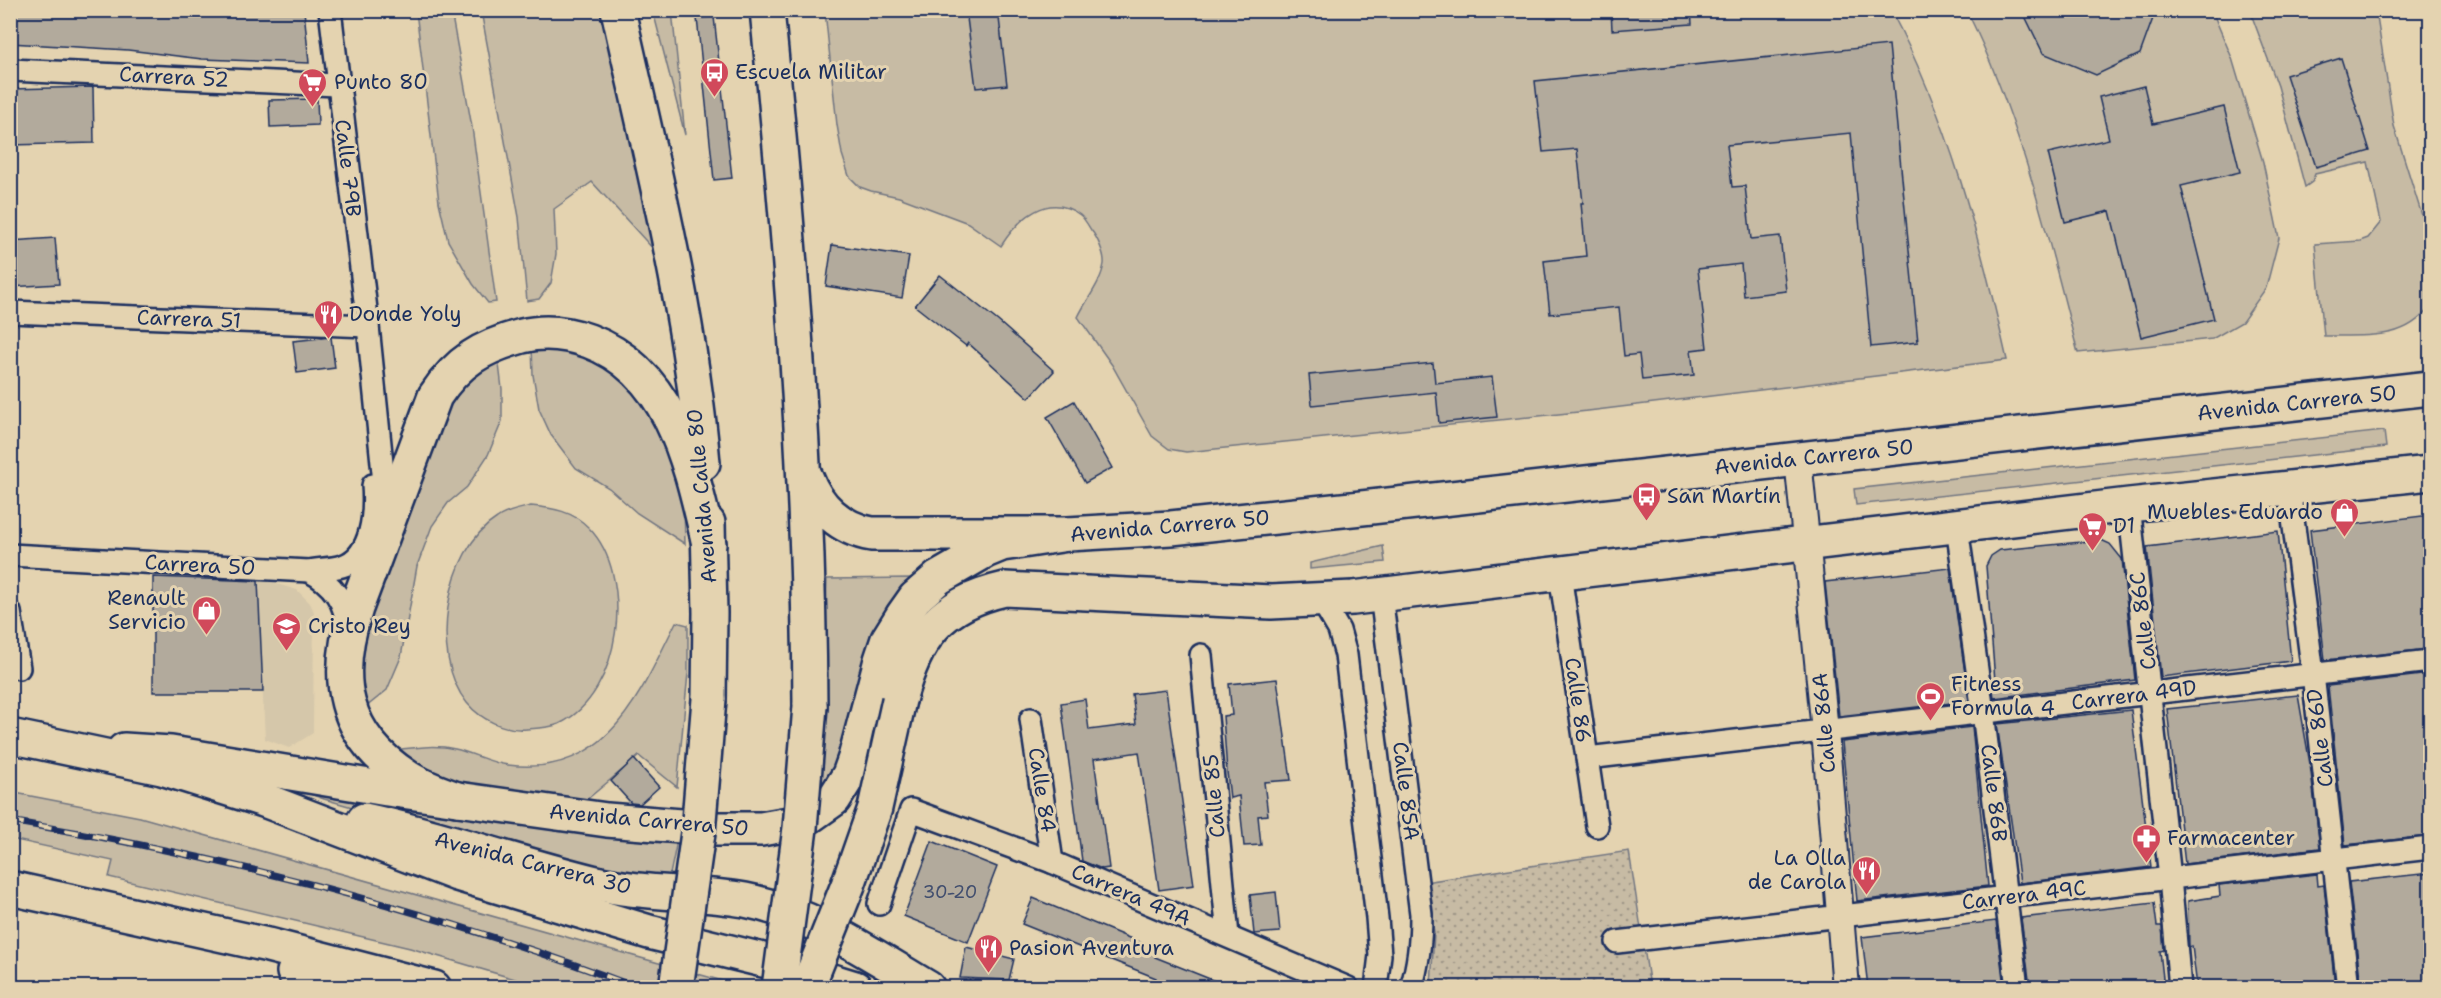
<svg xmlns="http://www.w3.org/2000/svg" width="2441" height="998" viewBox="0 0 2441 998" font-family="'Shantell Sans',sans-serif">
<defs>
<pattern id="park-dots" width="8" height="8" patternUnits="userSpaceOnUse" patternTransform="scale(1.5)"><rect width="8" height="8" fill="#c7bba4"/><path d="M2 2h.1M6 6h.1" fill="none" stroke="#a19889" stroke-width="1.8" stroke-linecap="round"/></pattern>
</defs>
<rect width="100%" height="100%" fill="#e4d3b0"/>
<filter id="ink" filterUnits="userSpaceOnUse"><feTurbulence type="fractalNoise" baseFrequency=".0167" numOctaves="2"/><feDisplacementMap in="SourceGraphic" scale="12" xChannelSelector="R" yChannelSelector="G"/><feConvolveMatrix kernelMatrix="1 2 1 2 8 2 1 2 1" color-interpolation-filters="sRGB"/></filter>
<g filter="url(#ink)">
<polygon fill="#d5c7aa" points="257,578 297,590 310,603 314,612 313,733 289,748 265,739"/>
<g fill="#c7bba4" stroke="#717581" stroke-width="1.5">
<polygon points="416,11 451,11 472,127 496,302 488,303 473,284 448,241 439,202"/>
<polygon points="481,11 603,11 655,251 592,182 554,209 556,254 551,283 539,299 527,301 519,217"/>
<polygon points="653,11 672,11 685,135"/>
<path d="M825 11H1891C1949 119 1980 240 2007 360L1588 411 1186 452 1169 449 1152 436 1112 365 1078 317C1086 300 1101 283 1104 264 1105 254 1097 237 1091 230 1088 225 1084 218 1080 215 1048 191 1018 219 1001 246L968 223 899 197 871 191 860 187 849 176 842 154 837 125Z"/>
<path d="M1967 11H2212L2232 58 2263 162 2279 238 2266 288 2242 322 2212 339 2078 353C2048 237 2020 118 1967 11Z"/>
<path d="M2250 11H2376L2394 126 2430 241V307C2403 342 2365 335 2324 336L2315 244 2360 241 2368 238 2381 222 2368 162 2315 174 2312 182 2305 187 2278 86Z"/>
<polygon points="532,346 594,355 627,376 658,415 684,503 685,544 637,513 609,488 576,468 551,435 539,409 533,375"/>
<polygon points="498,356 502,389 502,421 488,455 467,487 448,503 432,526 417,566 401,657 387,690 361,711 355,657 452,386"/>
<polygon points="2384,431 2386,447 1856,505 1854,489"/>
<path d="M531 506C553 508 573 511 589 528 636 576 622 695 559 724 549 728 537 728 527 729 505 731 481 720 467 703 429 657 445 550 497 518 506 511 520 509 531 506Z"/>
<polygon points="1383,546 1385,562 1310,569 1310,563"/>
<polygon points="911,578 887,606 866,653 843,749 819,798 827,579"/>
<path d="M676 622 688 625V673L677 787 639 756 579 806 450 786 392 750C413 748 434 744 455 749 473 753 490 763 508 765 607 778 639 696 676 622Z"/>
<path d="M257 775C396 805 535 829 677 841L668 884 391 818 324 799Z"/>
<polygon points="10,792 140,817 744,987 542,987 410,948 109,877 113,861 11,839"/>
</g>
<polygon fill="url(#park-dots)" stroke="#717581" stroke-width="1.5" points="1629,851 1650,987 1431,987 1434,932 1425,882"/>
<g fill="#b2aa9c" stroke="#1b2f5e" stroke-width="1.5">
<polygon points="10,10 304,10 309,63 202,59 128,50 10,43"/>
<polygon points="966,10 998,10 1007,85 976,88"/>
<polygon points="1611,10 1691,10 1692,24 1612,30"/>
<polygon points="2022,10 2156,10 2140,54 2096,75 2043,53"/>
<polygon points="714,17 732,178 714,180 697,18"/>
<polygon points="1889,45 1918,342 1871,347 1851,133 1727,145 1732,187 1745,186 1751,239 1780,236 1786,291 1744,296 1741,264 1698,269 1707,348 1691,350 1694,375 1642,380 1639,354 1624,356 1619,307 1550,314 1544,261 1586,256 1581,203 1583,203 1577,149 1543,152 1535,81"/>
<polygon points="2341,58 2370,151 2316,167 2286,75"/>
<polygon points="2144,86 2153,124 2224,107 2240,172 2181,186 2214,319 2141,337 2110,211 2065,222 2048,153 2109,139 2099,97"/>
<polygon points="93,87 94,143 10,145 10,89"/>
<polygon points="317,99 318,125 270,127 269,100"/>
<polygon points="55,238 59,284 10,287 10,241"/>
<polygon points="832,245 909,256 902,298 826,286"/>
<polygon points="940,275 998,321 1054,371 1029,398 968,343 966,346 915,306"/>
<polygon points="331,337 335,368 297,373 293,341"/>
<polygon points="1433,363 1435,383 1492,377 1497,417 1439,423 1436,392 1312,405 1309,375"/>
<polygon points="1074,401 1112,468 1085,483 1047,417"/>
<polygon points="2430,515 2430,649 2325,660 2310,530"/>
<polygon points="2278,531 2291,661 2161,677 2147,547"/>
<polygon points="2101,540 2110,544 2122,559 2135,680 1994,698 1992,681 1995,681 1986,566 1991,556 2000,550"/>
<polygon points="1950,568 1969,701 1839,716 1825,582"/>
<polygon points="153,577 258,581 263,692 153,692"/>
<polygon points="2430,674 2430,836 2345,845 2328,686"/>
<polygon points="1277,679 1291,780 1264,782 1268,815 1258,816 1261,845 1244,846 1239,796 1230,798 1227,772 1223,716 1232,715 1229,684"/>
<polygon points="1166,690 1194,885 1159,890 1139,752 1094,759 1109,868 1102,869 1082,861 1061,703 1085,699 1089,730 1136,724 1132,694"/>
<polygon points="2298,695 2310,764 2320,848 2185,864 2167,709"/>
<polygon points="2131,710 2151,867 2020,883 1997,724"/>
<polygon points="1972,727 1988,886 1857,901 1842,742"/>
<polygon points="634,759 659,787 640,804 631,803 611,781"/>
<polygon points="932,841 997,867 968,942 904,916"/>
<polygon points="2430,873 2430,987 2361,987 2349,882"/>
<polygon points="2317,874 2318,886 2324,885 2335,987 2197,987 2192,946 2189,947 2188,901 2220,896 2219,885"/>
<polygon points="1276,892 1280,932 1254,934 1250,895"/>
<polygon points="1033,898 1158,950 1155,957 1230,987 1152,987 1156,978 1022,924"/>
<polygon points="2154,903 2157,926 2162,926 2164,950 2160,951 2164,987 2030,987 2021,918"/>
<polygon points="1996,921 2004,987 1868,987 1862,937"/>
<polygon points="966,947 1014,959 1009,980 960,978"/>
</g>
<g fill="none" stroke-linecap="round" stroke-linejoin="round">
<defs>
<g id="minor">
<polyline points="330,10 368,326 387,512"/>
<polyline points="10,70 337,85"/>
<polyline points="10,312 368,326"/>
<polyline points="2289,488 2313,674 2348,988"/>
<polyline points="2129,505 2170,878 2180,988"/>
<polyline points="1957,527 1983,712 2017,988"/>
<path d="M10 555 309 571C332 583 346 601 347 628"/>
<path d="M309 571C320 569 332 569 342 566 373 557 375 511 373 485"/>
<polyline points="1560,574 1597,826"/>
<path d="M1381 595 1421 914C1421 940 1419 963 1411 988"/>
<polyline points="1322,601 1339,630 1346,655 1377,918 1380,955 1376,988"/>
<polyline points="10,612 19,668"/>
<polyline points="1201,655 1228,936"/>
<polyline points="1031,719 1052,862"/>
<polyline points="1587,758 2430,661"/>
<polyline points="879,904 911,810 1052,862 1348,988"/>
<polyline points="1617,942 2430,848"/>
</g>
<polyline id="tertiary" points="1798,459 1825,731 1846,988"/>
<g id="primary">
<path d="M899 700C916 637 939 604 1005 589L1271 602 1353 598 2129 505 2430 473"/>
<polyline points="124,750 171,753 387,789 607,820 718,829 761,829 789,824 810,816 834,799 849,775 855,758 881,660 888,639 903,615 915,598 938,578 985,551 1002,544 1068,534 1171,528 1371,507 2430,388"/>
</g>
<g id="trunk">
<path d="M618 10C651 159 690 311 703 463"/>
<path d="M767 10C790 242 809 473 810 706"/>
<path d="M806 477C817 507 841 529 872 534H1068"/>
<polyline points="708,523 710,613 709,699"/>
<polyline points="10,736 162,768 264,800 457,874 649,932 767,961 855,988"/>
<path d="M457 799C440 793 422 787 407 777 342 735 333 678 356 608L435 396C458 361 482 347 522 336 546 330 567 333 589 341 673 372 691 468 709 544"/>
<path d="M364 820C441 836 515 863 592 882 642 895 694 891 745 900 811 913 871 954 928 988"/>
<polyline points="10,888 268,945 434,988"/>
<polyline points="294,972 343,988"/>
</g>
</defs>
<use href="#minor" stroke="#1b2f5e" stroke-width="26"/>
<use href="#tertiary" stroke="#1b2f5e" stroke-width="30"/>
<use href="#primary" stroke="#1b2f5e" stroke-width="38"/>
<use href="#trunk" stroke="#1b2f5e" stroke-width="38"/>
<use href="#minor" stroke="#e4d3b0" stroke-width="21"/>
<use href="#tertiary" stroke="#e4d3b0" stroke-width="26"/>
<use href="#primary" stroke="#e4d3b0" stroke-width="33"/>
<use href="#trunk" stroke="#e4d3b0" stroke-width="33"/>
<defs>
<path id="rail" d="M10 821C224 856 435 911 638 988"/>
</defs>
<use href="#rail" stroke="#1b2f5e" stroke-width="7"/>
<use href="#rail" stroke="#e4d3b0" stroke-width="4.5" stroke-dasharray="14" stroke-linecap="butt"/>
<defs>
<polyline id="primary-bridge" points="807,988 848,885 875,808 899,700"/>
<g id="trunk-bridge">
<polyline points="676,988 698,833 709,699"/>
<polyline points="779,988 800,828 810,706"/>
</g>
</defs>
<use href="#primary-bridge" stroke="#1b2f5e" stroke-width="38" stroke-linecap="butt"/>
<use href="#trunk-bridge" stroke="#1b2f5e" stroke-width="38" stroke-linecap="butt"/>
<use href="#primary-bridge" stroke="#e4d3b0" stroke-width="33"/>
<use href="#trunk-bridge" stroke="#e4d3b0" stroke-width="33"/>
</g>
</g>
<defs>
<symbol id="bus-pin" viewBox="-11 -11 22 30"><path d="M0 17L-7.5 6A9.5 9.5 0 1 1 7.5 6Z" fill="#d1495b" stroke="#e4d3b0"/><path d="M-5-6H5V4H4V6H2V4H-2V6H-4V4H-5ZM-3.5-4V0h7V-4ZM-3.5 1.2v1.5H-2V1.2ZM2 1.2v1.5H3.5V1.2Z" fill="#fff"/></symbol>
<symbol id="supermarket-pin" viewBox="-11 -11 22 30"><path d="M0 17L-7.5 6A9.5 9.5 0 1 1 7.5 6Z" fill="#d1495b" stroke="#e4d3b0"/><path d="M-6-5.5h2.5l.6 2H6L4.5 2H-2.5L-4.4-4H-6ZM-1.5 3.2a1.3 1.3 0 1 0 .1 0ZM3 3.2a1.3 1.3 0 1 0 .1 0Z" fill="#fff"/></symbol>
<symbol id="restaurant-pin" viewBox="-11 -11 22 30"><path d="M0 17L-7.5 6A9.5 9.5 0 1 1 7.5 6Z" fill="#d1495b" stroke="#e4d3b0"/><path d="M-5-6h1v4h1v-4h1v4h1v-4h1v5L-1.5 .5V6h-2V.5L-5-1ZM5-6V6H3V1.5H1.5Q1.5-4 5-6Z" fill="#fff"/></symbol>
<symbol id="shop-pin" viewBox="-11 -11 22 30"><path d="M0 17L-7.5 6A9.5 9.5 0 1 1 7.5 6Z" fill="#d1495b" stroke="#e4d3b0"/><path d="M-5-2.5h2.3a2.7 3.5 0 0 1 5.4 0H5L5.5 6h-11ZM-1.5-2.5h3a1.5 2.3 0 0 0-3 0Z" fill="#fff"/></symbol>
<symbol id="school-pin" viewBox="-11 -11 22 30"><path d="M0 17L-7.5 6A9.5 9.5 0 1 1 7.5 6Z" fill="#d1495b" stroke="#e4d3b0"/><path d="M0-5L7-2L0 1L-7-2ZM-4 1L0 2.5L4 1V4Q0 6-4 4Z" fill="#fff"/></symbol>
<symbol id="stadium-pin" viewBox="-11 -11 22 30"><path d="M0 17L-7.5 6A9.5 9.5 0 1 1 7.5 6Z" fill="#d1495b" stroke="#e4d3b0"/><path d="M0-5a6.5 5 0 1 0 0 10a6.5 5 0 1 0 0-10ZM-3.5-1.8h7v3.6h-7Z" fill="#fff"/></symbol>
<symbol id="pharmacy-pin" viewBox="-11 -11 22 30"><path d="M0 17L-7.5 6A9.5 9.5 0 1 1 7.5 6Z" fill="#d1495b" stroke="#e4d3b0"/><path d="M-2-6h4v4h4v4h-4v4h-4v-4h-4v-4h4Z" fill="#fff"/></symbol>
</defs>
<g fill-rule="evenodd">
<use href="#bus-pin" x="698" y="56" width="33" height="45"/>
<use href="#supermarket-pin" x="296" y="66" width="33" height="45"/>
<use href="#restaurant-pin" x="312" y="298" width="33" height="45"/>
<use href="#bus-pin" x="1630" y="480" width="33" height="45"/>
<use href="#shop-pin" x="2328" y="496" width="33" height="45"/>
<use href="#supermarket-pin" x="2076" y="510" width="33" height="45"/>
<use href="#shop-pin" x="190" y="594" width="33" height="45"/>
<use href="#school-pin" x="270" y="610" width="33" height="45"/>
<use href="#stadium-pin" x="1914" y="680" width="33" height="45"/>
<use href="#pharmacy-pin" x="2130" y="822" width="33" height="45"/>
<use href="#restaurant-pin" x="1850" y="854" width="33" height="45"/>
<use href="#restaurant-pin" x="972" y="932" width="33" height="45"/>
</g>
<g text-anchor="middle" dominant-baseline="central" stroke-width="6" stroke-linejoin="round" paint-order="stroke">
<g font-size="18" fill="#414e6e">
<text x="950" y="892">30-20</text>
</g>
<g font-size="21" fill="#1b2f5e" stroke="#e4d3b0" text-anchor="start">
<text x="735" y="72">Escuela Militar</text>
<text x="334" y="82">Punto 80</text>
<text x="349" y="314">Donde Yoly</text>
<text x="1667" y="496">San Martín</text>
<text x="2323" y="512" text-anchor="end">Muebles Eduardo</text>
<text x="2113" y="526">D1</text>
<text x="186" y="598" text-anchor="end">Renault<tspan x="186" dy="24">Servicio</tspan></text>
<text x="308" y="626">Cristo Rey</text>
<text x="1951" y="684">Fitness<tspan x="1951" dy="24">Formula 4</tspan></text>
<text x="2167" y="838">Farmacenter</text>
<text x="1846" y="858" text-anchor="end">La Olla<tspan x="1846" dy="24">de Carola</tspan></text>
<text x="1009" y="948">Pasion Aventura</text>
</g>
<g font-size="21" fill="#1b2f5e" stroke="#e4d3b0">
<text transform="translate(174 77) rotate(3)">Carrera 52</text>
<text transform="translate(348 168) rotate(83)">Calle 79B</text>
<text transform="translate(189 319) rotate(2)">Carrera 51</text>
<text transform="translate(2297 403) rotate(-6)">Avenida Carrera 50</text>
<text transform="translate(1814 457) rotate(-6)">Avenida Carrera 50</text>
<text transform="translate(702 496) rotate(-95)">Avenida Calle 80</text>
<text transform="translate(1170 526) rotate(-5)">Avenida Carrera 50</text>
<text transform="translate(200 565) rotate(3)">Carrera 50</text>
<text transform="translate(2143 621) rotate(-97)">Calle 86C</text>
<text transform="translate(2134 695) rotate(-7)">Carrera 49D</text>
<text transform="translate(1578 700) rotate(82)">Calle 86</text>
<text transform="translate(1824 723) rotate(-95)">Calle 86A</text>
<text transform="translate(2320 738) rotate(-97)">Calle 86D</text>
<text transform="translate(1042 790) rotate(81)">Calle 84</text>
<text transform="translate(1406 791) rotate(83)">Calle 85A</text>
<text transform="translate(1994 793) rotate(83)">Calle 86B</text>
<text transform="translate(1214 796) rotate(-95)">Calle 85</text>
<text transform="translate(649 820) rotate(5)">Avenida Carrera 50</text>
<text transform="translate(533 863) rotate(14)">Avenida Carrera 30</text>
<text transform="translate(1131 895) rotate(23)">Carrera 49A</text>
<text transform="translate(2024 895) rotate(-7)">Carrera 49C</text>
</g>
</g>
<rect width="2441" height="998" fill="none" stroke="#e4d3b0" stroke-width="36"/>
<rect x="18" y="18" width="2405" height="962" fill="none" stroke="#1b2f5e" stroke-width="2" filter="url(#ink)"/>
</svg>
